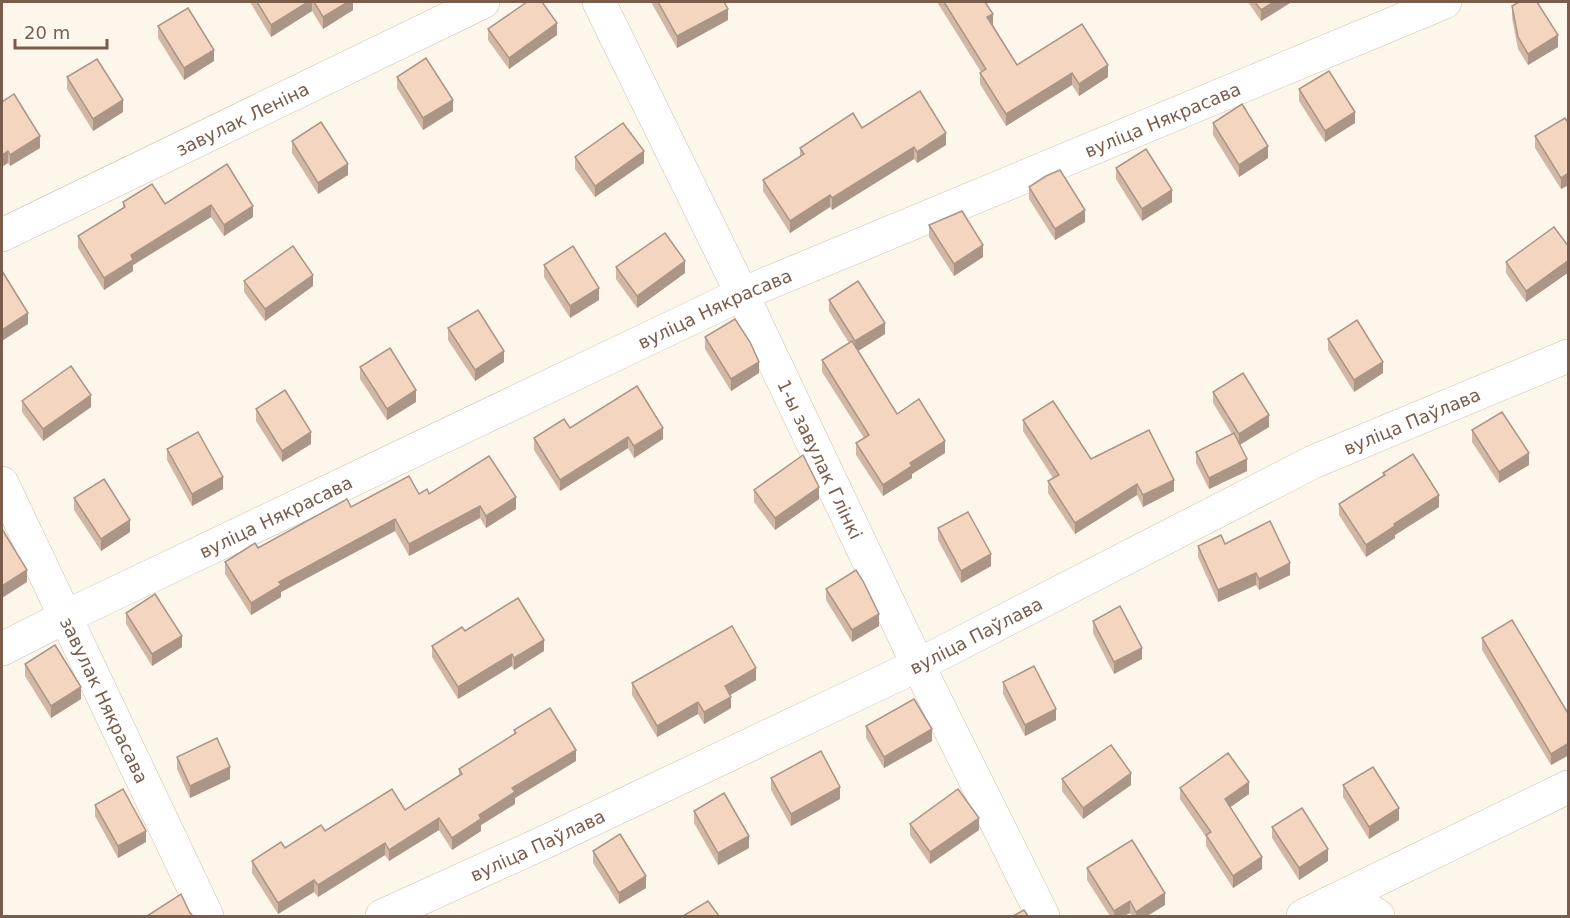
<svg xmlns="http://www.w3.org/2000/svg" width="1570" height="918" viewBox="0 0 1570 918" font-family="'DejaVu Sans',sans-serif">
<rect width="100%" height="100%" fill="#fdf6ea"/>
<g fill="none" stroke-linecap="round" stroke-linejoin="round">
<defs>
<g id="minor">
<path id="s1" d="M599 2 742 294 918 665 1043 916"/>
<path id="s2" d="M2 235 483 2"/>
<path id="s3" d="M2 483 207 916"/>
<path id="s4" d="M2 649 65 617 742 294 1445 2"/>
<polyline points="1329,903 1568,787"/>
<path id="s5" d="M382 916 545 842 918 665 1313 462 1568 356"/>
<polyline points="1303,916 1329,903 1366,908 1378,916"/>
</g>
</defs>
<use href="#minor" stroke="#d1beae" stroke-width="34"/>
<use href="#minor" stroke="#fff" stroke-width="33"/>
</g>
<g fill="#d2b7a5">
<polygon points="250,2 353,2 353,10 323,29 312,11 271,37"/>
<polygon points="651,2 724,2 728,20 677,48"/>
<polygon points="937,2 985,2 993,25 1017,65 1108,77 1079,96 1072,85 1006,126 980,84 980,73 981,72"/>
<polygon points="1248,2 1290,2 1290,3 1261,21"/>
<polygon points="1512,6 1558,47 1528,65 1518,49 1512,18"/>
<polygon points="158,26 214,61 184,80 158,38"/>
<polygon points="488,29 557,35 509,69 488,40"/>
<polygon points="67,77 123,112 93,131 67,89"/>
<polygon points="397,77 453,111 423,130 397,88"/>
<polygon points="1299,89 1355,123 1325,142 1299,101"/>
<polygon points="2,102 40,148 10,166 8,163"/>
<polygon points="1213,123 1268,158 1239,177 1213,135"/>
<polygon points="1569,124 1569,185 1561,189 1535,148 1535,136"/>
<polygon points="862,128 946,145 917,163 914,159 832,210 830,207 790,233 763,191 763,180 800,157 800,148"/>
<polygon points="292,141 348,175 318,194 292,153"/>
<polygon points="575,157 644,163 595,197 575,169"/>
<polygon points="227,164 253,217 224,236 211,217 133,265 133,271 104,290 78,248 78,236 123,208 123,202 165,204"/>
<polygon points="1116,168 1172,202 1142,221 1116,179"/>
<polygon points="1029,187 1085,222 1055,240 1029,199"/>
<polygon points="929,225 983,257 954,276 929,237"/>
<polygon points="1569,247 1569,272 1526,302 1506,273 1506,262"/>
<polygon points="544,265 599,300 570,318 544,277"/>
<polygon points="616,267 685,273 637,308 616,279"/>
<polygon points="244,281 313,286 265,321 244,292"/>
<polygon points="829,300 885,334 858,351 897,414 945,453 912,474 912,478 883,496 856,455 856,443 864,438 822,372 822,360 849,343 829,311"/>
<polygon points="448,328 504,362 475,381 448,340"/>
<polygon points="705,337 759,373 731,391 705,349"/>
<polygon points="1328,339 1383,373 1354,392 1328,350"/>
<polygon points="360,367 416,402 387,420 360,379"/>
<polygon points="1213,392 1269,427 1240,445 1247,471 1209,489 1196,463 1196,452 1232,434 1213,403"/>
<polygon points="22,401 91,407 43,441 22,412"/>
<polygon points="256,409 311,444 282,462 256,421"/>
<polygon points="1023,420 1091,459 1174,491 1143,507 1137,495 1075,534 1048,493 1048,481 1053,478 1023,431"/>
<polygon points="570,428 663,439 634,458 628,448 560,491 534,450 534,438"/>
<polygon points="1472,430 1529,465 1499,483 1472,442"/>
<polygon points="167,449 223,489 192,506 167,460"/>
<polygon points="1383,473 1439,507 1395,535 1395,538 1366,557 1339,515 1339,504 1383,476"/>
<polygon points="754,490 819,499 775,530 754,502"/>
<polygon points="419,494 429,494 516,509 486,528 480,518 409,556 395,531 281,592 281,597 251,615 225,574 225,562 351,507"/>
<polygon points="74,498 130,532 101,551 74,510"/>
<polygon points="938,528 991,566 961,583 938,540"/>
<polygon points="1198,546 1290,575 1259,590 1256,585 1218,602 1198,557"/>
<polygon points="826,589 879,626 852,642 826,600"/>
<polygon points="126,613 182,647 152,666 126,624"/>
<polygon points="1093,621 1142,659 1114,674 1093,633"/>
<polygon points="465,631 544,651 514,670 512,666 458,699 432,657 432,646"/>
<polygon points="1482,638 1569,715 1569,755 1551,765 1482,650"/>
<polygon points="25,664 81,699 51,718 25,676"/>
<polygon points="756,680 730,695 731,708 704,724 698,714 657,737 632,695 632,683"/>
<polygon points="1003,682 1056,720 1025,736 1003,694"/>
<polygon points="866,726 932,741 884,768 866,738"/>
<polygon points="514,730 576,761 515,798 515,804 481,825 481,831 452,850 439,830 389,861 385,855 318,897 314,892 278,914 252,873 252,861 325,831 405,810 459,775 459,769 514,735"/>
<polygon points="177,757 230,779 190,798 177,769"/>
<polygon points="771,778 840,799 791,826 771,790"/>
<polygon points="1062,779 1131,785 1083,819 1062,791"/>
<polygon points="1343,785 1399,820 1369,839 1343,797"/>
<polygon points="1180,788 1249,794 1230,807 1262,869 1233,888 1206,846 1206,837 1180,799"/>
<polygon points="95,805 146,842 118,858 95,816"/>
<polygon points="694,811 749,848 718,865 694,823"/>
<polygon points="910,824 979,830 930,864 910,835"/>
<polygon points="1272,827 1328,861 1299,880 1272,838"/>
<polygon points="593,851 646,888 619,904 593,863"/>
<polygon points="1087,868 1165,905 1147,916 1132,916 1130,913 1124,916 1110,916 1087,880"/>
</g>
<g fill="#ab9586">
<polygon points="308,2 312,2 312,11 271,37 271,25"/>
<polygon points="348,2 353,2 353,10 323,29 323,17"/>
<polygon points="1274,2 1290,2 1290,3 1261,21 1261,10"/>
<polygon points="728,9 728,20 677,48 677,36"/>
<polygon points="993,14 993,25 987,17"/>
<polygon points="557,23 557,35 509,69 509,58"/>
<polygon points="1558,35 1558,47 1528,65 1528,54"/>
<polygon points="214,50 214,61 184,80 184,68"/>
<polygon points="1108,65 1108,77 1079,96 1079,84"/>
<polygon points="1072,73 1072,85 1006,126 1006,114"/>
<polygon points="123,100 123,112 93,131 93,119"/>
<polygon points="453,100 453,111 423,130 423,118"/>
<polygon points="1355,112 1355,123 1325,142 1325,131"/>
<polygon points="946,133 946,145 917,163 917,152"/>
<polygon points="40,136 40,148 10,166 10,155"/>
<polygon points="1268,146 1268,158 1239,177 1239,165"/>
<polygon points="914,147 914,159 832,210 832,198"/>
<polygon points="8,151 8,163 2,167 2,155"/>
<polygon points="644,151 644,163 595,197 595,186"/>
<polygon points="348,164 348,175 318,194 318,183"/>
<polygon points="1569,173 1569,185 1561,189 1561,178"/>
<polygon points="1172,190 1172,202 1142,221 1142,209"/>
<polygon points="830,195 830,207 790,233 790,221"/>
<polygon points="211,205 211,217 133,265 133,271 104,290 104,278 131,255"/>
<polygon points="253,206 253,217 224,236 224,225"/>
<polygon points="1085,210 1085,222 1055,240 1055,229"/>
<polygon points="983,245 983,257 954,276 954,264"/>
<polygon points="1569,260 1569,272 1526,302 1526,291"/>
<polygon points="685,261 685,273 637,308 637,296"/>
<polygon points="313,275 313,286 265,321 265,309"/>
<polygon points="599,288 599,300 570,318 570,306"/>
<polygon points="28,313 28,324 2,341 2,330"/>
<polygon points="885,323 885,334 855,353 855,341"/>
<polygon points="504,351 504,362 475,381 475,370"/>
<polygon points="759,362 759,373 731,391 731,379"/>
<polygon points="1383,362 1383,373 1354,392 1354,380"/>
<polygon points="416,390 416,402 387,420 387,409"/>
<polygon points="91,395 91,407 43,441 43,429"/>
<polygon points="1269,415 1269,427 1239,445 1239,434"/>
<polygon points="663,428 663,439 634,458 634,446"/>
<polygon points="311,432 311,444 282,462 282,451"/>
<polygon points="628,437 628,448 560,491 560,480"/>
<polygon points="945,441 945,453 912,474 912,478 883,496 883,485 910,463"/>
<polygon points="1529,453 1529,465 1499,483 1499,472"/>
<polygon points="1247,459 1247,471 1209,489 1209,478"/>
<polygon points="223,477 223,489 192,506 192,494"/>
<polygon points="1174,480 1174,491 1143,507 1143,495"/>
<polygon points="1137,484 1137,495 1075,534 1075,523"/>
<polygon points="819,487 819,499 775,530 775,518"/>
<polygon points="1439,495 1439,507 1395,535 1395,538 1366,557 1366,545 1394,524"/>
<polygon points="516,497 516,509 486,528 486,516"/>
<polygon points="480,506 480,518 409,556 409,544"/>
<polygon points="395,519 395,531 281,592 281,597 251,615 251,603 279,582"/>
<polygon points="130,520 130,532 101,551 101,539"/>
<polygon points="991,554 991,566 961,583 961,571"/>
<polygon points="1290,563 1290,575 1259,590 1259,579"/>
<polygon points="27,570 27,582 2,598 2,586"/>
<polygon points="1256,573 1256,585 1218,602 1218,590"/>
<polygon points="879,614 879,626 852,642 852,630"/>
<polygon points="182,636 182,647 152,666 152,654"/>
<polygon points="544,640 544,651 514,670 514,658"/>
<polygon points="1142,648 1142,659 1114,674 1114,662"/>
<polygon points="512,654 512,666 458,699 458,687"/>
<polygon points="756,668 756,680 725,698 725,686"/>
<polygon points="81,687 81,699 51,718 51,706"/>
<polygon points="731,697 731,708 704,724 704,712"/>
<polygon points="698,702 698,714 657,737 657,726"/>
<polygon points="1056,709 1056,720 1025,736 1025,725"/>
<polygon points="932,729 932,741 884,768 884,757"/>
<polygon points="1569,743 1569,755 1551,765 1551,754"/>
<polygon points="576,750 576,761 515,798 515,804 481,825 481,831 452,850 452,838 479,815 512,788"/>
<polygon points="230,767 230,779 190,798 190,786"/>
<polygon points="1131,773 1131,785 1083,819 1083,808"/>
<polygon points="1249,782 1249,794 1225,811 1225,799"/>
<polygon points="840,787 840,799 791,826 791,814"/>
<polygon points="1399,808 1399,820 1369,839 1369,827"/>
<polygon points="439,818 439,830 389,861 389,850"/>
<polygon points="979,818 979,830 930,864 930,852"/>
<polygon points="146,831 146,842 118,858 118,846"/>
<polygon points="749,836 749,848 718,865 718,853"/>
<polygon points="385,843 385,855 318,897 318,885"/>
<polygon points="1328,849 1328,861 1299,880 1299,868"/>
<polygon points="1262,857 1262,869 1233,888 1233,876"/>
<polygon points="646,876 646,888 619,904 619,893"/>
<polygon points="314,880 314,892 278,914 278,903"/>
<polygon points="1165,893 1165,905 1147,916 1136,916 1136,912"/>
<polygon points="1130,901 1130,913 1124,916 1114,916 1114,911"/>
</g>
<g fill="#f4d5c0" stroke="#ab9586" stroke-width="1.5">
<polygon points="257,2 308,2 271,25"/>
<polygon points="314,2 348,2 323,17"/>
<polygon points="527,2 542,2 557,23 509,58 488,29"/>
<polygon points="658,2 724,2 728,9 677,36"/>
<polygon points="944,2 985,2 993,14 987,17 1017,65 1082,24 1108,65 1079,84 1072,73 1006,114 980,73 986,69"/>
<polygon points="1255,2 1274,2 1261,10"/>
<polygon points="1519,2 1537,2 1558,35 1528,54 1518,37 1512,6"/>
<polygon points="188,8 214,50 184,68 158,26"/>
<polygon points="426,58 453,100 423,118 397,77"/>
<polygon points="97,59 123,100 93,119 67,77"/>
<polygon points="1329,71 1355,112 1325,131 1299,89"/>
<polygon points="920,91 946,133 917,152 914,147 832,198 830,195 790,221 763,180 804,154 800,148 853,113 862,128"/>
<polygon points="14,94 40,136 10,155 8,151 2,155 2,102"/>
<polygon points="1242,104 1268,146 1239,165 1213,123"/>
<polygon points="1565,118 1569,124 1569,173 1561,178 1535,136"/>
<polygon points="321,122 348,164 318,183 292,141"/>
<polygon points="623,123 644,151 595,186 575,157"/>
<polygon points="1146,149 1172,190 1142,209 1116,168"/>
<polygon points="227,164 253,206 224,225 211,205 131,255 133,260 104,278 78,236 125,207 123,202 152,184 165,204"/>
<polygon points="1060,170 1085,210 1055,229 1029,187 1046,176"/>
<polygon points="962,211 983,245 954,264 929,225"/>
<polygon points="1554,227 1569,247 1569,260 1526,291 1506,262"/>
<polygon points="665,233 685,261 637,296 616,267"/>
<polygon points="293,246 313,275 265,309 244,281"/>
<polygon points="573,246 599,288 570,306 544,265"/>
<polygon points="2,271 28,313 2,330"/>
<polygon points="858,281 885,323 855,341 829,300"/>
<polygon points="478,310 504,351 475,370 448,328"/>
<polygon points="735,319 750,342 759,362 731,379 705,337"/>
<polygon points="1357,320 1383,362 1354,380 1328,339"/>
<polygon points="852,341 897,414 919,399 945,441 910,463 912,466 883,485 856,443 869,435 822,360"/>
<polygon points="390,348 416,390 387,409 360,367"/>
<polygon points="71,366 91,395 43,429 22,401"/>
<polygon points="1243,373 1269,415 1239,434 1213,392"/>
<polygon points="637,386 663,428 634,446 628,437 560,480 534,438 564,419 570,428"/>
<polygon points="285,390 311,432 282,451 256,409"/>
<polygon points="1053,401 1091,459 1149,430 1174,480 1143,495 1137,484 1075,523 1048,481 1059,475 1023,420"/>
<polygon points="1502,412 1529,453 1499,472 1472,430"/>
<polygon points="198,432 223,477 192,494 167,449"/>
<polygon points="1234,433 1247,459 1209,478 1196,452"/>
<polygon points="1413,454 1439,495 1394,524 1395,526 1366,545 1339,504 1385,475 1383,473"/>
<polygon points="803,455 819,487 775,518 754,490"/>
<polygon points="489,456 516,497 486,516 480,506 409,544 395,519 279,582 281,585 251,603 225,562 255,543 258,548 347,499 351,507 409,476 419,494 427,489 429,494"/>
<polygon points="104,479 130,520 101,539 74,498"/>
<polygon points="968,512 991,554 961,571 938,528"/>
<polygon points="1270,521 1290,563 1259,579 1256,573 1218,590 1198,546 1221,535 1225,544"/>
<polygon points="2,529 27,570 2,586"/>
<polygon points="856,570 863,581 879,614 852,630 826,589"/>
<polygon points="155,594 182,636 152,654 126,613"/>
<polygon points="518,598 544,640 514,658 512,654 458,687 432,646 462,627 465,631"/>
<polygon points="1120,606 1142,648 1114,662 1093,621"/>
<polygon points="1512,620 1569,715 1569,743 1551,754 1482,638"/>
<polygon points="732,626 756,668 725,686 731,697 704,712 698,702 657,726 632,683"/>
<polygon points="55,645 81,687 51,706 25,664"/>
<polygon points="1034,666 1056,709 1025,725 1003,682"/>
<polygon points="914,699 932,729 884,757 866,726"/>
<polygon points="550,708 576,750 512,788 515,792 479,815 481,819 452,838 439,818 389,850 385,843 318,885 314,880 278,903 252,861 281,842 285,848 321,825 325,831 392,789 405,810 462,774 459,769 516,733 514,730"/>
<polygon points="217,738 230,767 190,786 177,757"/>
<polygon points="1111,745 1131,773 1083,808 1062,779"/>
<polygon points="821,751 840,787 791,814 771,778"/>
<polygon points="1228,753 1249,782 1225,799 1262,857 1233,876 1206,835 1211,832 1180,788"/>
<polygon points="1373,767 1399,808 1369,827 1343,785"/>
<polygon points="123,789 146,831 118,846 95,805"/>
<polygon points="958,789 979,818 930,852 910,824"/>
<polygon points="724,793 749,836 718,853 694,811"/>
<polygon points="1302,808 1328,849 1299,868 1272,827"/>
<polygon points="620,834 646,876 619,893 593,851"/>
<polygon points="1132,840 1165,893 1136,912 1130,901 1114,911 1087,868"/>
<polygon points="181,894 190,913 193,916 147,916"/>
<polygon points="708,901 719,916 683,916"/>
<polygon points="1024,910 1028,916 1013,916"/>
</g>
<g text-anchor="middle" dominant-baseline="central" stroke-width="6" stroke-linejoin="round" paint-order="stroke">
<g font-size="18" fill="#7a5c4b" stroke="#fffaf1">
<text stroke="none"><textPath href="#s2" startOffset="267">завулак Леніна</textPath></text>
<text stroke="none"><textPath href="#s4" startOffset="1276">вуліца Някрасава</textPath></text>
<text stroke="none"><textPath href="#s4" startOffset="790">вуліца Някрасава</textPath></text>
<text stroke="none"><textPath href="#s5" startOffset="1143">вуліца Паўлава</textPath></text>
<text stroke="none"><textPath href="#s1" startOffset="508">1-ы завулак Глінкі</textPath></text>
<text stroke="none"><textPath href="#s4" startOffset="304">вуліца Някрасава</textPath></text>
<text stroke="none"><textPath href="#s5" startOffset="657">вуліца Паўлава</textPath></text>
<text stroke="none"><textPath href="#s3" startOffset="240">завулак Някрасава</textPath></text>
<text stroke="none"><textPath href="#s5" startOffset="171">вуліца Паўлава</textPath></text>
</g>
</g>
<rect width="1570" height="918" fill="none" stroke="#7a5c4b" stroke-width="6"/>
<path d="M15 39v9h92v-9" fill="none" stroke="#7a5c4b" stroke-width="3"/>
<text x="24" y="39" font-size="18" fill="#7a5c4b" stroke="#fffaf1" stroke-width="4.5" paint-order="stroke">20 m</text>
</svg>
